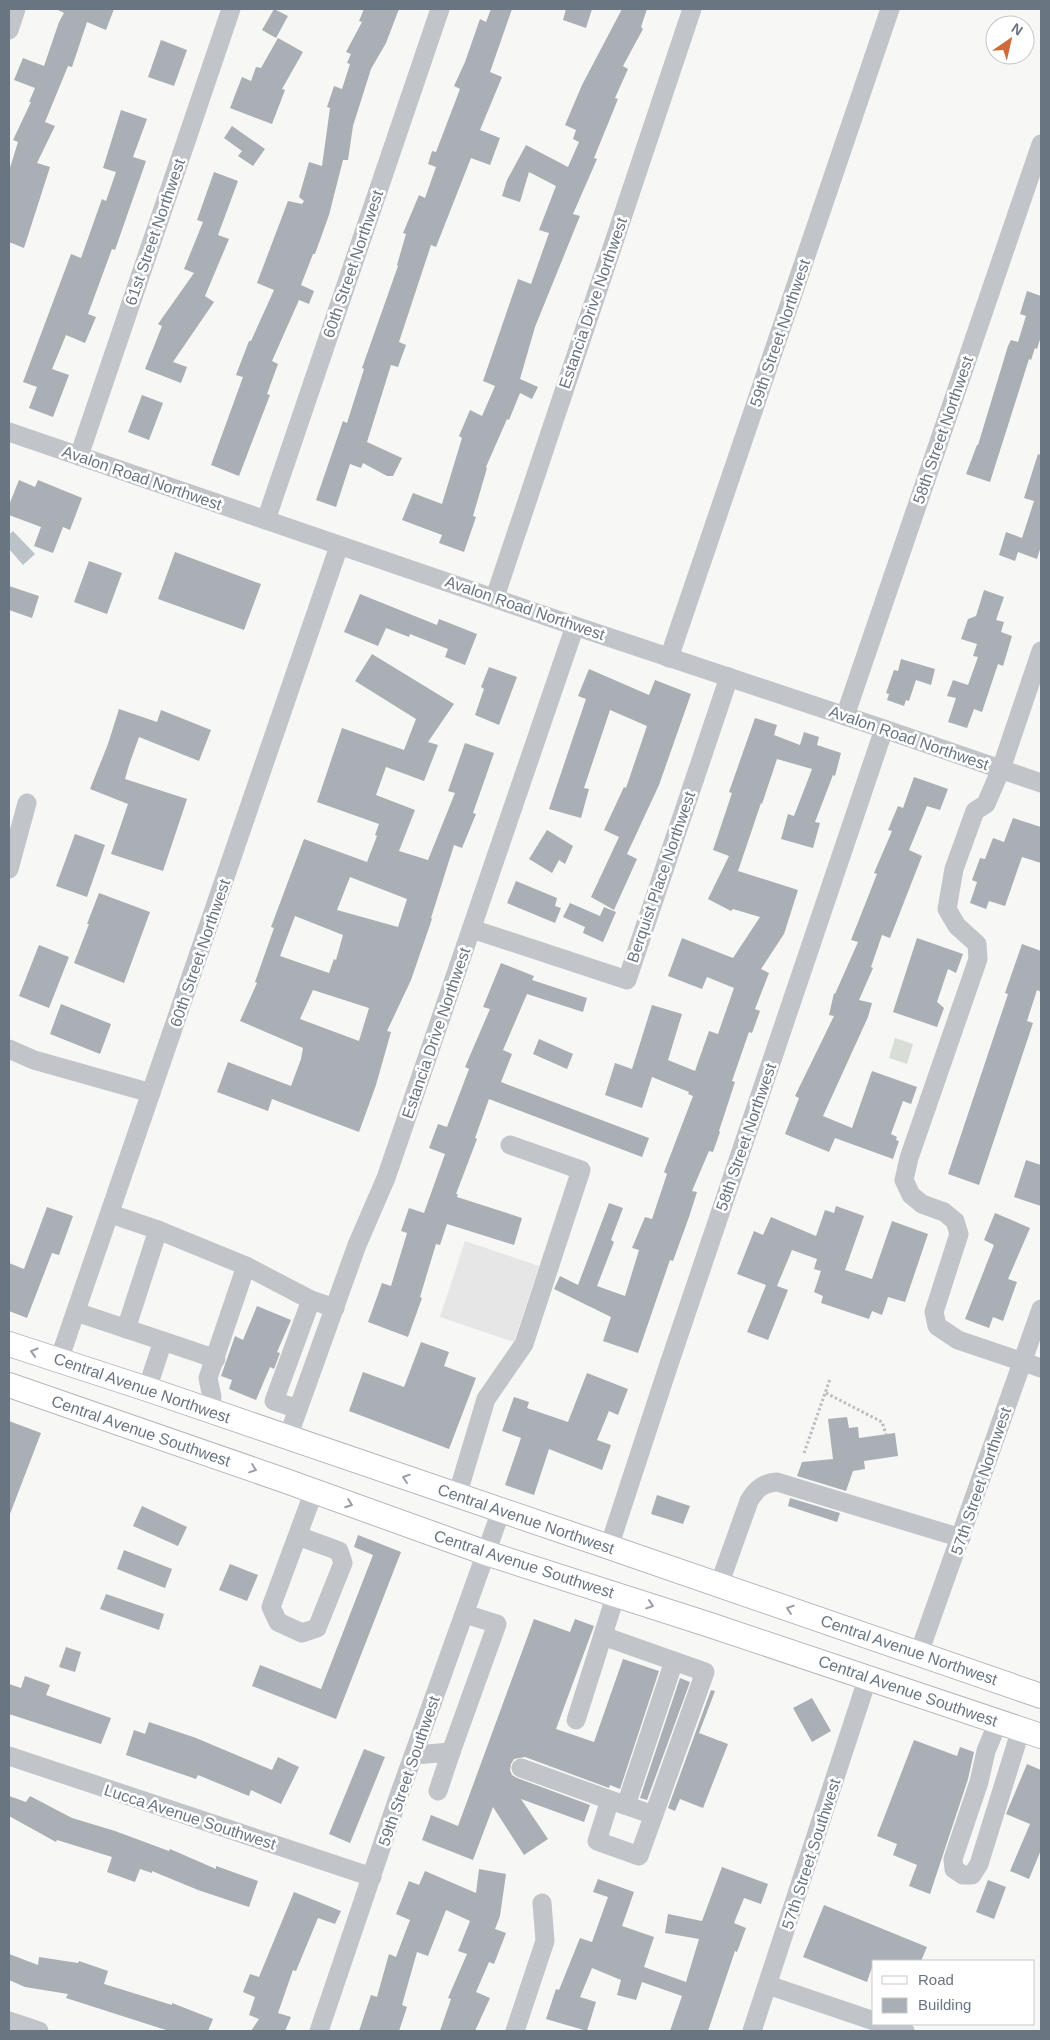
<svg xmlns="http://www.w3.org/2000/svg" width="1050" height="2040" viewBox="0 0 1050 2040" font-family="Helvetica,sans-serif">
<rect width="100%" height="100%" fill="#f7f7f5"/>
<polygon fill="#e5e6e5" points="465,1241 539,1266 514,1342 440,1317"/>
<polygon fill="#d8ddd6" points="895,1038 913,1044 907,1064 889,1058"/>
<polygon fill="#bac3c7" points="13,531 35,554 23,565 9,549 9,535"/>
<g fill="#a9afb4" fill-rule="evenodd">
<polygon points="56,9 114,9 106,30 87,22 72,67 68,66 45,122 55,126 37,163 50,167 24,248 9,242 9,171 18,142 13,140 31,102 29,102 35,88 14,80 23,58 44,66 59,22 64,13"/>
<polygon points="274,9 288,16 276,38 262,30"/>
<polygon points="364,9 399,9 386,43 371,69 353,126 348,160 343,160 329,215 315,254 313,254 301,285 314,291 309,304 299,300 272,361 278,364 267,394 270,395 239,476 211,465 243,377 236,375 249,341 251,341 274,290 257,283 288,201 302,204 304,201 299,197 309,162 322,166 330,108 327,107 334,86 342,89 350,64 347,63 351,54 346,52 362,22 359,21"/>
<polygon points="491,9 512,9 490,72 502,77 480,130 500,138 490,165 471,158 436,247 431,245 399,342 406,345 398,367 391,365 367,442 402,458 393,476 387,476 363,463 361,468 350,464 336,507 316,500 343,421 347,423 364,369 362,368 398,266 397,265 406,234 403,233 419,195 425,198 436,167 428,164 432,151 436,152 460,89 454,86 465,62 480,19 486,22"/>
<polygon points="566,9 592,9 586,28 563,20"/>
<polygon points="622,9 647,9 641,27 643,29 623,66 628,69 615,98 618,99 594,158 597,159 573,214 580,216 535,327 520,379 538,387 532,399 520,393 509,420 507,419 486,467 487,468 473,516 476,517 464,552 439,543 442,535 402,520 413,493 442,504 462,438 459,436 470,410 482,416 495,386 483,381 518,279 531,284 549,233 539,230 556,186 529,172 520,202 502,196 507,180 526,145 568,167 579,142 573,139 576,130 565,125 582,85"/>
<polygon points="278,38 303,52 282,89 285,90 272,124 230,108 242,77 251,81 256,67 261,68"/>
<polygon points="161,40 187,50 174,86 148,77"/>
<polygon points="121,110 147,119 133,157 146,161 115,250 112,249 88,314 96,317 85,343 66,335 52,369 69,375 53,417 29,408 37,387 23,382 71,254 81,258 102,199 106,201 116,172 103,168"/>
<polygon points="232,126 265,149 253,166 238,156 242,151 224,138"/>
<polygon points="214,172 238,181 218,235 229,239 205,296 214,302 173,362 187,367 181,383 145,369 162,326 158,324 194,273 184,269 203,222 197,220"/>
<polygon points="1027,291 1041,296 1041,336 1037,349 1035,348 1031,360 1029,359 990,482 966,474 977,445 978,445 1008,346 1011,340 1018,342 1026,316 1020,314"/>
<polygon points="142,395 163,403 149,440 128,432"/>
<polygon points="1038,454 1041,455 1041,546 1037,559 1018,552 1015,561 999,555 1006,532 1022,538 1034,501 1024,498"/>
<polygon points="19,480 35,487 38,480 82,498 70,530 63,527 53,553 34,546 41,527 9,515 9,505"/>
<polygon points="175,552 261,584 244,630 158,599"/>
<polygon points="89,561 122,573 107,614 74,602"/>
<polygon points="9,586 39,596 32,618 9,610"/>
<polygon points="984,590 1004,597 996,620 1004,622 1001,632 1012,636 1003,666 998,664 982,712 974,709 967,728 948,722 956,698 947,696 953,680 968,685 978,657 973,656 977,644 961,639 968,619 976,616"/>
<polygon points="360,594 437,625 439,619 477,634 465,665 445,657 448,649 410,634 409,637 386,628 378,646 344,632"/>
<path d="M372 654 454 704 428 742 438 745 424 781 386 767 376 795 415 810 399 851 428 860 455 793 448 791 465 743 494 753 473 813 476 814 462 848 454 845 431 918 432 919 411 980 387 1031 391 1032 376 1085 359 1132 272 1099 268 1111 217 1092 228 1062 291 1086 301 1059 303 1048 240 1021 257 983 255 982 274 928 271 927 304 839 367 862 377 836 375 835 379 824 317 802 342 728 404 750 416 719 355 681ZM350 877 407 899 398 927 337 910ZM295 916 343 935 336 960 334 959 329 973 280 956ZM313 990 369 1008 359 1041 300 1019Z"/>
<polygon points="901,659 935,669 931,685 916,680 909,701 906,700 904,706 887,700 889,694 886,693 894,670 898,671"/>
<polygon points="489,667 517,677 499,725 475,715 484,689 481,687"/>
<polygon points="589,669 649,695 655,680 691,694 659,785 627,854 637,859 614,910 591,897 619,837 604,830 624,787 626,788 647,726 610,710 584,788 589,789 581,818 549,809 586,699 578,696"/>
<polygon points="119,709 157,722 161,710 211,730 199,761 139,737 129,765 125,779 187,799 163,871 111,854 128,804 90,789 108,744"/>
<polygon points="755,718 777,725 774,735 800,745 804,732 819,737 817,745 841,753 835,776 833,775 815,822 820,823 813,848 781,839 788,814 794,816 812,769 777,759 762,804 761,803 738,871 798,890 784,934 761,969 769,973 755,1009 760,1011 752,1033 749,1032 732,1081 735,1082 719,1131 720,1132 713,1152 709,1151 692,1191 697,1192 689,1217 673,1261 670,1260 638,1353 603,1341 611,1317 554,1289 560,1276 578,1285 609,1203 623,1208 611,1240 614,1242 597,1286 625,1296 639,1250 632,1248 645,1217 652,1219 667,1174 664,1172 693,1096 688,1094 689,1092 652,1077 642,1108 605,1095 615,1063 632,1069 652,1005 682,1014 668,1060 695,1071 709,1031 718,1034 734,988 707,977 702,989 668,976 682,938 733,958 760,917 733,909 731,911 708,899 729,856 713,850 732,793 729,792"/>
<polygon points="914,777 948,789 940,810 927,806 909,850 922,856 890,938 882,935 871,967 873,968 859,1000 872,1003 868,1017 823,1116 852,1128 872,1071 917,1087 911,1104 903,1101 891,1134 897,1137 896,1140 899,1141 893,1159 835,1138 829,1152 785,1134 799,1098 795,1096 834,1016 829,1015 834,993 835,994 858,942 851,940 877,874 874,873 892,831 888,830 898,806 903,808"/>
<polygon points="1013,818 1041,827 1041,863 1022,857 1005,906 989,901 986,909 970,903 977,882 972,880 980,858 985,859 993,838 1004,842"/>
<polygon points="547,830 573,846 565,864 559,860 552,873 529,859"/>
<polygon points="75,834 105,845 87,897 56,886"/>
<polygon points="516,881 557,898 555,906 561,908 555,923 507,903"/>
<polygon points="99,893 150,912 124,983 74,963 89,924 87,924"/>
<polygon points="570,903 600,916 604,907 616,912 603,942 583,933 585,927 563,917"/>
<polygon points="917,938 963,954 956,973 948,969 937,1002 944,1008 937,1027 893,1012"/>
<polygon points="1022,944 1041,951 1041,992 1037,990 1027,1021 1033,1023 979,1185 948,1174 1008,994 1005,993"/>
<polygon points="39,945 69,957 49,1008 19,996"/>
<polygon points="501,963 534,976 532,980 587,998 583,1012 527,994 503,1050 512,1054 501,1082 649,1138 642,1157 489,1099 475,1138 477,1139 456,1194 458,1194 457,1197 522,1218 514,1245 447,1224 440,1245 436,1244 420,1297 422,1298 408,1337 368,1322 382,1283 391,1286 407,1233 401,1231 409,1208 424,1213 445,1154 429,1148 438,1124 447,1127 469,1069 465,1067 490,1009 483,1007"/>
<polygon points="61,1004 111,1024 100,1054 50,1034"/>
<polygon points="539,1039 573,1054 567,1069 533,1054"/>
<polygon points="1026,1160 1041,1165 1041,1206 1014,1197"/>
<polygon points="836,1206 864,1216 845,1270 872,1279 892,1221 928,1234 905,1302 888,1297 882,1315 872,1311 869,1319 821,1303 823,1296 814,1292 821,1271 814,1269 817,1259 792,1250 777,1286 788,1290 768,1340 747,1332 766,1285 737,1274 754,1231 763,1235 771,1217 816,1236 825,1210 834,1213"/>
<polygon points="47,1207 73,1216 59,1255 52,1253 27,1318 9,1311 9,1263 24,1269"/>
<polygon points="995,1213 1030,1228 1008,1279 1017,1282 1003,1321 993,1317 989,1328 965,1319 994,1245 984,1240"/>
<polygon points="257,1306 291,1320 277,1352 280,1353 274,1369 270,1367 256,1400 229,1389 232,1380 221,1376 235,1336 243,1340"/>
<polygon points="421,1342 449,1352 444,1366 476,1378 449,1449 349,1411 363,1372 404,1387"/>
<polygon points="587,1373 628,1389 618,1415 609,1411 597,1440 611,1445 602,1470 549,1449 534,1495 505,1485 521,1438 502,1431 514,1397 529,1402 527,1408 568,1422"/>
<polygon points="847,1417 849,1428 858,1427 859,1438 895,1433 898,1456 864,1461 865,1469 853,1471 846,1491 797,1476 802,1462 833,1459 828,1419"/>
<polygon points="9,1421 41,1433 10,1514 9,1514"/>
<polygon points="657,1495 690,1506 683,1524 651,1514"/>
<polygon points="790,1498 840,1513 837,1522 788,1506"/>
<polygon points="142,1506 187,1527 178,1546 133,1526"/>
<polygon points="358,1535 401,1552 336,1719 252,1686 260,1665 321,1689 373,1555 354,1547"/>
<polygon points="124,1550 172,1569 165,1588 117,1569"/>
<polygon points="230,1564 258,1575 247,1601 219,1590"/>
<polygon points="106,1594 164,1614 159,1630 100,1609"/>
<polygon points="534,1619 570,1632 575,1619 594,1626 556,1729 594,1742 623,1659 659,1671 620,1789 610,1785 609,1788 525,1757 514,1759 511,1764 510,1770 512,1775 517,1778 590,1805 584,1822 521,1799 548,1839 524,1855 493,1807 473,1860 422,1840 431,1815 458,1826"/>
<polygon points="66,1647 81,1652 75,1672 59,1667"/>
<polygon points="25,1676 50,1685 46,1695 111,1718 101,1744 9,1714 9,1684 21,1688"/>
<polygon points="680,1678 690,1682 647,1800 640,1798"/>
<polygon points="711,1690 715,1691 699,1733 728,1744 703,1808 680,1799 675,1811 668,1808"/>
<polygon points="812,1698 831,1731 812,1742 793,1708"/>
<polygon points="149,1722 196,1738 272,1770 278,1757 299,1767 281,1804 251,1790 249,1796 198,1775 196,1779 126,1755 134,1730 145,1734"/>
<polygon points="914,1740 957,1756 960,1747 974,1752 968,1779 930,1894 909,1886 917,1865 893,1855 897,1844 877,1836"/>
<polygon points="364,1749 385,1757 350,1843 329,1834"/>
<polygon points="1027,1764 1041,1770 1041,1850 1029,1879 1010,1871 1030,1824 1006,1814"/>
<polygon points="9,1796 26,1802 30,1796 72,1818 115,1831 169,1851 170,1849 216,1869 216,1866 258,1881 249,1907 198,1890 152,1871 152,1873 140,1869 135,1882 107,1872 112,1857 57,1840 56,1842 9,1816"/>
<polygon points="722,1867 768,1884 761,1904 744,1898 734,1923 746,1928 737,1952 735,1951 708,2031 670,2031 682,1996 642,1982 636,2000 617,1995 621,1980 592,1968 580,1997 596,2002 587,2031 546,2019 556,1989 559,1990 580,1938 592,1942 608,1897 593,1892 598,1879 634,1892 622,1926 654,1937 644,1967 686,1982 699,1939 665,1933 668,1914 702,1921"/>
<polygon points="479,1869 506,1874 500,1916 495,1929 506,1933 494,1964 489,1962 476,1992 490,1998 475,2031 440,2031 451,1999 448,1998 467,1954 458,1951 470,1921 446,1910 428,1956 417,1952 402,2005 407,2007 399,2031 359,2031 371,1995 377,1997 389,1954 396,1957 410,1920 396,1914 409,1881 419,1885 425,1871 476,1893"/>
<polygon points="988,1880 1006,1887 994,1919 976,1912"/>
<polygon points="294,1892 341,1911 335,1924 318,1918 296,1971 293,1970 278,2013 291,2017 285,2031 251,2031 259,2019 249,2015 255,1997 243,1992 250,1974 259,1977"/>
<polygon points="824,1905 927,1947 921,1961 874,1961 867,1982 803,1957"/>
<polygon points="9,1954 38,1965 39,1957 78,1963 79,1961 108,1971 104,1984 172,2005 172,2003 213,2019 208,2031 169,2031 66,1998 68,1994 25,1987 9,1980"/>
</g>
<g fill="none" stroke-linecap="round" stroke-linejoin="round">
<defs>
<g id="major">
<polyline points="9,1344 147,1389 609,1547 1041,1696"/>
<polyline points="9,1385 286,1481 486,1553 710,1625 1041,1736"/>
</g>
</defs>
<use href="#major" stroke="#b5b8bc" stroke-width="26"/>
<g stroke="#bbbdc0" stroke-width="3" stroke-dasharray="2.5 2.5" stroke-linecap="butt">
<polyline points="826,1393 882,1422 886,1434"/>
<polyline points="804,1453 830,1379"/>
</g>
<g stroke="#c1c4c8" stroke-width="19">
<polyline points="9,30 16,9"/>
<polyline points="9,432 575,626 884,729 1041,783"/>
<polyline points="79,456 231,9"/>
<polyline points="266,520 440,9"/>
<polyline points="495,597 692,9"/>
<polyline points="1041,651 1001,769 986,804 975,811 954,869 947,909 957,926 977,944 978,959 909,1158 904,1180 911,1195 922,1204 944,1212 955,1221 959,1234 934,1312 937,1326 958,1340 1041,1368"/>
<polyline points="669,658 890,9"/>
<polyline points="845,716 1041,144"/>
<polyline points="9,869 27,803"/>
<polyline points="472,929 627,980 729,677"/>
<polyline points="9,1049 34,1060 151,1093"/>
<polyline points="111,1214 158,1230 126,1329"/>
<polyline points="158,1230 246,1266"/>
<polyline points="76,1312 163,1341"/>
<polyline points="59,1360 339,546"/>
<polyline points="147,1389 163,1341 216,1359"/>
<polyline points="298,1409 274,1401 311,1300"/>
<polyline points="210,1411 212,1397 208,1378 246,1266 311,1300 335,1308"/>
<polyline points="288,1437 357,1245 386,1178 575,626"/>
<polyline points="457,1496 486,1399 524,1344 581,1170 510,1145"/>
<polyline points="298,1536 339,1551 343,1563 317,1628 302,1633 278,1622 271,1607 314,1491"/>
<polyline points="609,1547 668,1367 884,729"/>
<path d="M719 1585 749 1501C756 1489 763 1483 777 1482L961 1538"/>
<polyline points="603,1636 705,1672 639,1856 597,1841 610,1800 654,1815"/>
<polyline points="919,1653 1041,1309"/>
<polyline points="576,1720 616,1594"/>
<polyline points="998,1722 986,1751 979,1782 953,1859 954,1869 963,1875 972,1875 979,1864 1021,1729"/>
<polyline points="414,1755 451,1752 497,1624 465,1614"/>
<polyline points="9,1756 372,1877"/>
<polyline points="521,1768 610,1800"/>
<polyline points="438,1791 451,1752"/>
<polyline points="626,1805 674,1661"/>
<polyline points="768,1985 874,2021"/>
<polyline points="9,2021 39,2031"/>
<polyline points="882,2024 905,2031"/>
<polyline points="319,2031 398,1798 501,1511"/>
<polyline points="515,2031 545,1941 542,1903"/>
<polyline points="752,2031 868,1677"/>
</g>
<use href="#major" stroke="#fff" stroke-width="24"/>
</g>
<defs><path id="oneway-chevron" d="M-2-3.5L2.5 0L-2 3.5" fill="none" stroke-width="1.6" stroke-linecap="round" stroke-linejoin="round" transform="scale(1.25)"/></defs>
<g stroke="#979ea8">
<use href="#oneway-chevron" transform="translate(34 1352) rotate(-163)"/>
<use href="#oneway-chevron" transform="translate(253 1469) rotate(19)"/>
<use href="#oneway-chevron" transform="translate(406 1478) rotate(-161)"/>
<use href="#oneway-chevron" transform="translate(349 1504) rotate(20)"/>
<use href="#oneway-chevron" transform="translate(650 1605) rotate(18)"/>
<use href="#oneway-chevron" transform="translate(790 1609) rotate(-161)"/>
</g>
<g text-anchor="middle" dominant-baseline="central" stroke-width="5" stroke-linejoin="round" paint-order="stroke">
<g font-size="16" fill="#6a7582" stroke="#fff">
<text transform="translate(155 232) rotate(-71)">61st Street Northwest</text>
<text transform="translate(353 264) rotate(-71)">60th Street Northwest</text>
<text transform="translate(593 303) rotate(-71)">Estancia Drive Northwest</text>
<text transform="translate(780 333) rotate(-71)">59th Street Northwest</text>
<text transform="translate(943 430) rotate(-71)">58th Street Northwest</text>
<text transform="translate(142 478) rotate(19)">Avalon Road Northwest</text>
<text transform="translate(525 608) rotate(19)">Avalon Road Northwest</text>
<text transform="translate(909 738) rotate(19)">Avalon Road Northwest</text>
<text transform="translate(661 877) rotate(-71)">Berquist Place Northwest</text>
<text transform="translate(200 953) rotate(-71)">60th Street Northwest</text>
<text transform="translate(436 1033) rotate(-71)">Estancia Drive Northwest</text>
<text transform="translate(746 1137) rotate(-71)">58th Street Northwest</text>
<text transform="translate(142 1388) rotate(19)">Central Avenue Northwest</text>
<text transform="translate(141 1431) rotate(19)">Central Avenue Southwest</text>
<text transform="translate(981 1481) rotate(-71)">57th Street Northwest</text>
<text transform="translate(526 1519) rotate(19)">Central Avenue Northwest</text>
<text transform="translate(524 1564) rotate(18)">Central Avenue Southwest</text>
<text transform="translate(909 1650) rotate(19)">Central Avenue Northwest</text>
<text transform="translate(908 1691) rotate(19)">Central Avenue Southwest</text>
<text transform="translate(409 1771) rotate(-71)">59th Street Southwest</text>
<text transform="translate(190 1817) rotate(18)">Lucca Avenue Southwest</text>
<text transform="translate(811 1854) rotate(-72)">57th Street Southwest</text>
</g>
</g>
<rect width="1050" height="2040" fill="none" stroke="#6a7582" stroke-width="20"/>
<rect x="872" y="1960" width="162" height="65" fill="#ffffff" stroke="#c3c8cd"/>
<rect x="882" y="1976" width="25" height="8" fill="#ffffff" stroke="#c3c8cd"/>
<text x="918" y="1985" font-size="15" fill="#6a7582">Road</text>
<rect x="882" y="1998" width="25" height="15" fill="#a9afb4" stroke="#c3c8cd"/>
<text x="918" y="2010" font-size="15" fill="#6a7582">Building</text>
<g transform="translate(1010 40) rotate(34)"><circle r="24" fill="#ffffff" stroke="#c3c8cd"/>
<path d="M0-4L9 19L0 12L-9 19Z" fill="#cf6a3c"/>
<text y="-8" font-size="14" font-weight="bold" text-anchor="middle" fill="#6a7582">N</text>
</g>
</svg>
